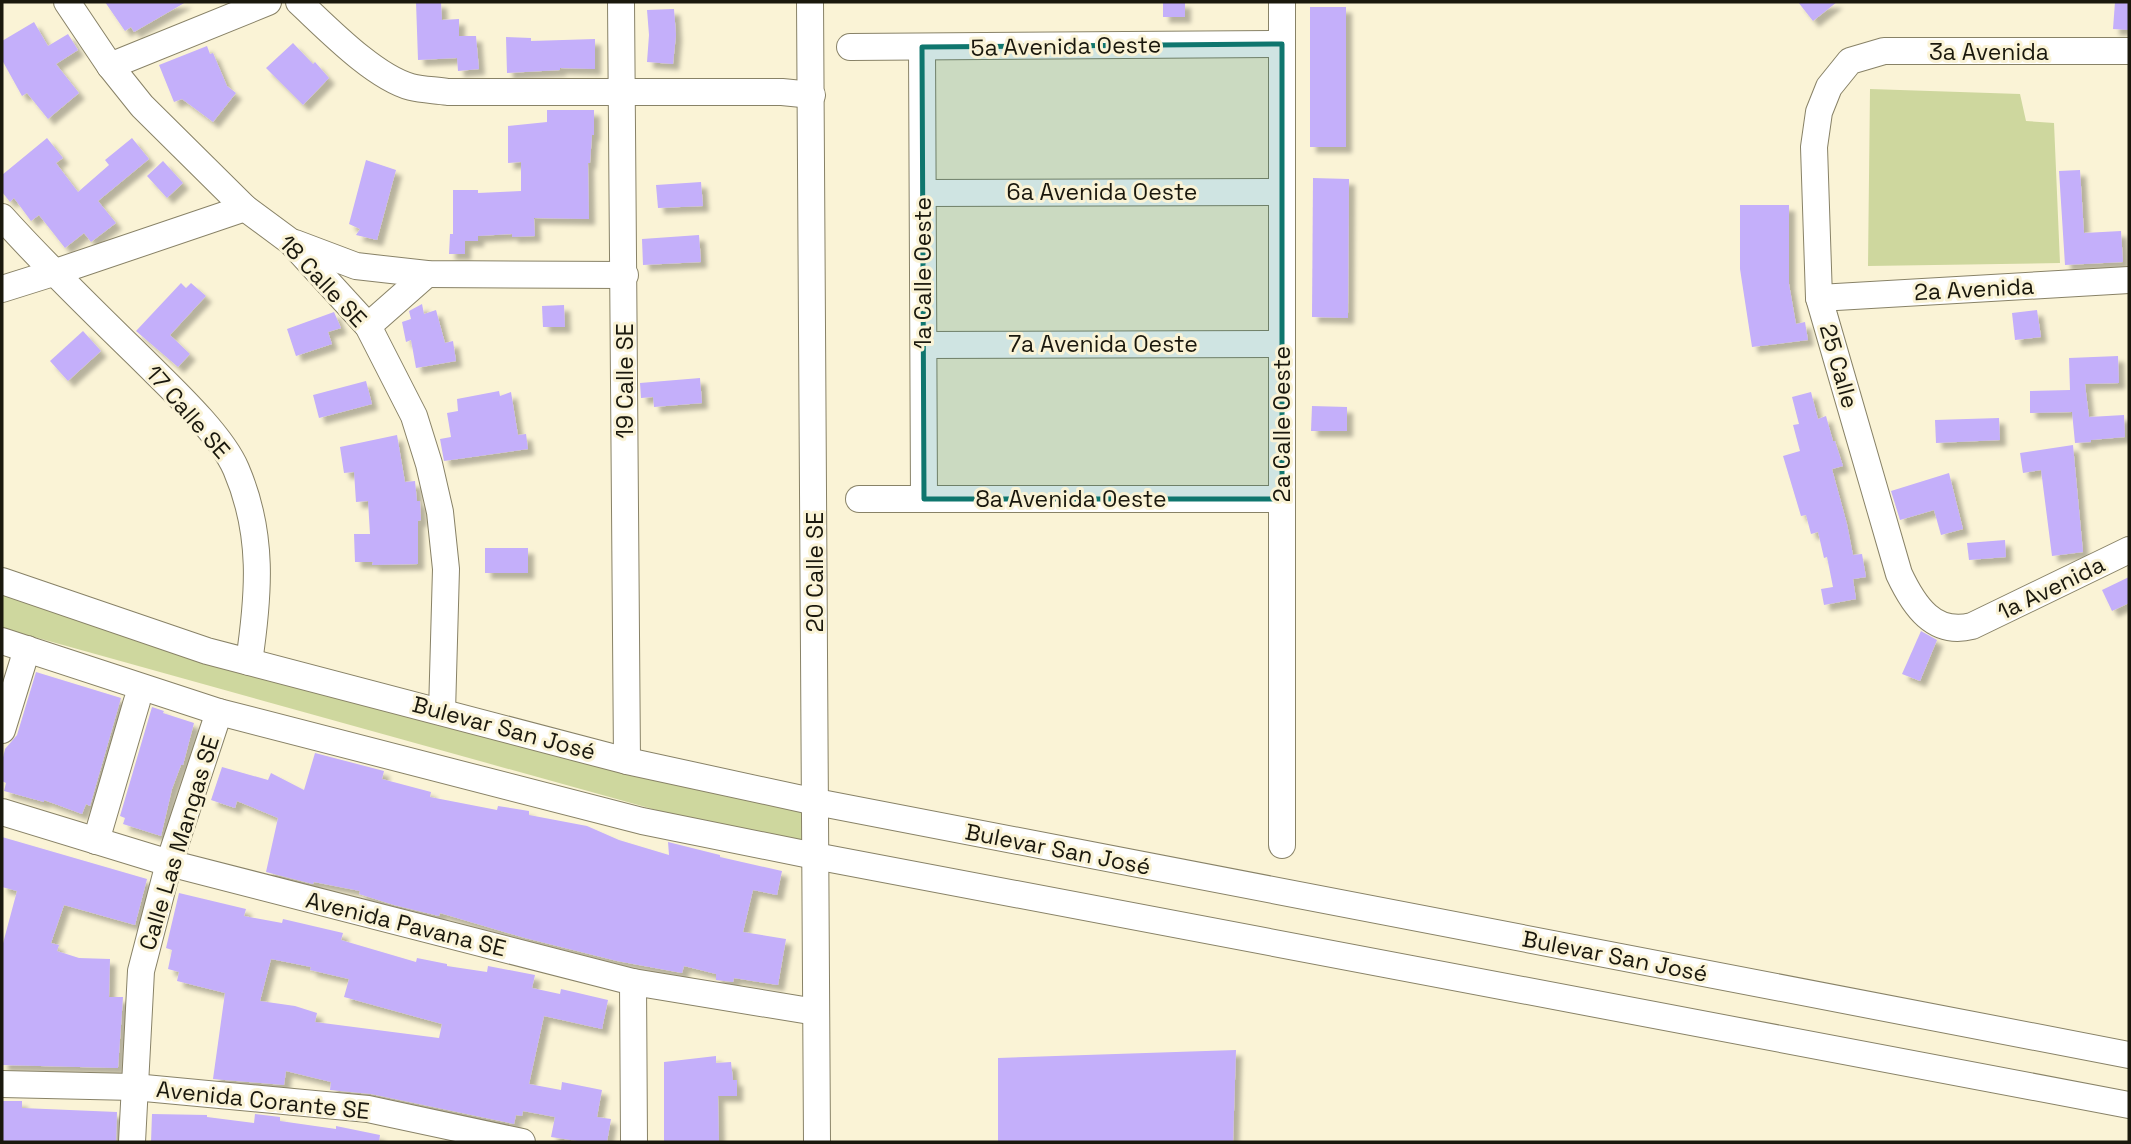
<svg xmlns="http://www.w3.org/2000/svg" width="2131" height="1144" viewBox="0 0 2131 1144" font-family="'Space Grotesk',sans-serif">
<defs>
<filter id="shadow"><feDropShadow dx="6" dy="6" stdDeviation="2" flood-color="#0004"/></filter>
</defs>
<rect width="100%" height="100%" fill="#faf3d6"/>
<g fill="#ced79e">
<polygon points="1870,89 2020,94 2026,121 2054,123 2060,263 1868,266"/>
<polygon points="2,578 211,643 814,804 814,854 2,628"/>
</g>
<g fill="#c4affa" fill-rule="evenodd" filter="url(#shadow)">
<polygon points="105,2 186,2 134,32 131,27 125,31"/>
<polygon points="416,2 441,2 442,20 459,19 459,36 476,36 479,69 458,71 457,58 418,60"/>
<rect x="1163" y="2" width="22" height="15"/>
<polygon points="1798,2 1837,2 1813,21"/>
<polygon points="2115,2 2129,2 2129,30 2113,29"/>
<rect x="1310" y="7" width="36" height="140"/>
<polygon points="674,9 676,35 673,64 647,62 649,35 647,10"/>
<polygon points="34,22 48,46 68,34 78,50 56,64 79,93 48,119 27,93 22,96 2,60 2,41"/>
<polygon points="506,37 531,38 531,41 595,39 595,69 560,68 560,70 507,73"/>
<polygon points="293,43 313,64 315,62 329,78 303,105 266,68"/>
<polygon points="207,46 210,54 213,53 227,86 236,93 213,122 182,99 174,102 159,65"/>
<polygon points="547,110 594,110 594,135 592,135 590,163 588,163 589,219 534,218 535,236 512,237 512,234 478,236 478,241 465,241 465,254 449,254 450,234 453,234 453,190 478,190 478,193 521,191 521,162 508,163 508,126 547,122"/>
<polygon points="47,138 63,158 56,163 78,192 109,165 105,160 132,138 149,159 98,201 116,223 91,242 84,233 65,248 39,215 31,221 14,198 10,202 2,192 2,175"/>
<polygon points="366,160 396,170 377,240 356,235 360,229 349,224"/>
<polygon points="163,161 183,183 167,198 147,176"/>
<polygon points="2080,170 2084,233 2121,231 2123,262 2065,265 2059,171"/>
<polygon points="1313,178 1349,179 1348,318 1312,317"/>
<polygon points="701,182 703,206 658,208 656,185"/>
<polygon points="1740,205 1789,205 1789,284 1796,324 1805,322 1808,340 1752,347 1740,269"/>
<polygon points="699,235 701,262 643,265 642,239"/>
<polygon points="181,283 186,288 191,283 206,296 170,335 190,354 178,367 136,331"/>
<polygon points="422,304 424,314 436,310 445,343 453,341 456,361 416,368 411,340 406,342 402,322 411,319 409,311"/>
<polygon points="564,305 565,327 543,327 542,306"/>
<polygon points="2037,310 2041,337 2015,340 2012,313"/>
<polygon points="334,312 341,328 328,332 332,344 296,356 287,329"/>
<polygon points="83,331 101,351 68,381 50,361"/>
<polygon points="2118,356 2119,383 2085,384 2089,417 2124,415 2125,437 2091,440 2091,442 2075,443 2072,412 2030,413 2030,391 2070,390 2069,358"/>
<polygon points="700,378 702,403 654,407 653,397 641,398 640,383"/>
<polygon points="366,381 372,404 319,418 313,395"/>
<polygon points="499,391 500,396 511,392 518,435 526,434 528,449 444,461 440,439 451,437 447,413 458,411 457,399"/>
<polygon points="1811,392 1818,419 1826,416 1833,441 1835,441 1843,466 1832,469 1847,524 1853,555 1862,554 1866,577 1853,579 1856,599 1824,605 1821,589 1833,587 1827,557 1824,558 1818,532 1811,534 1806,515 1801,516 1783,456 1800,451 1793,425 1799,424 1792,397"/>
<polygon points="1312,406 1347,407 1347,431 1311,431"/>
<polygon points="1999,418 2000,440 1936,443 1935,420"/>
<polygon points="397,435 405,482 415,481 417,501 420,501 421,520 418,521 418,564 372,565 373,562 355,562 354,534 370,534 368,501 356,502 354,472 344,473 340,447"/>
<polygon points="2073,445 2083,552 2052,556 2041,470 2023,473 2020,453"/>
<polygon points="1949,473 1963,529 1941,535 1934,510 1900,520 1891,491"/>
<polygon points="2005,540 2006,557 1969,560 1967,543"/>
<rect x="485" y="548" width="43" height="25"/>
<polygon points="2129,577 2129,603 2112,611 2102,590"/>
<polygon points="1921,631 1937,640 1920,681 1902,674"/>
<polygon points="36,672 121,698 90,806 86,804 82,814 44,800 44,802 4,791 6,783 2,781 2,762 5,749 17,735"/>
<polygon points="152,707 164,711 163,713 194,723 183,765 181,765 172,789 161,836 123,824 125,818 120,816"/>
<polygon points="315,753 384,771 382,779 431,792 430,797 497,810 498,806 529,811 529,815 587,826 619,840 669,855 668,842 720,855 720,857 782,871 777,895 753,890 743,932 786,939 778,985 734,978 733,982 716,980 716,974 684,966 682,973 617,961 525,938 440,913 439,916 394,905 359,894 360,891 314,882 313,884 266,872 278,818 237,801 235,808 211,800 222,767 268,780 271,773 304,790"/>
<polygon points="2,837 147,879 135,925 64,905 51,943 59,945 57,951 79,958 110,959 109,997 123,997 118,1068 2,1065 2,947 17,891 2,887"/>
<path d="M179 893 246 909 244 916 282 923 283 919 343 933 341 940 416 962 417 958 447 964V966L487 972 488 966 535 975 532 988 560 994 561 989 608 1000 602 1029 544 1016 529 1084 561 1090 562 1082 602 1090 597 1117 611 1119 607 1142H584L551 1137 555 1117 523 1111 522 1116 516 1115 514 1124 371 1094 330 1090 331 1082 286 1071 284 1085 213 1079 225 993 177 981 179 972 168 969 172 950 166 948ZM271 959 311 967 310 970 349 979 344 997 442 1024 439 1038 315 1022 317 1013 295 1006 260 1001Z"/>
<polygon points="1236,1050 1233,1142 998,1142 998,1058"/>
<polygon points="716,1056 716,1063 731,1062 733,1080 737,1080 737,1096 718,1096 719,1142 664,1142 664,1062"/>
<polygon points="3,1101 22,1101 22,1108 117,1112 116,1142 3,1142"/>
<polygon points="152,1114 207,1115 207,1117 254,1123 255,1114 280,1117 280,1121 336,1129 336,1126 380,1135 379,1142 151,1142"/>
</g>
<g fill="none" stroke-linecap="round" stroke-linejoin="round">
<defs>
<g id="minor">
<polyline points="67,2 110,66 142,106 245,208 291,242 368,326 414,416 429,464 440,512 446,569 442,712"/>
<path d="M299 2C327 28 374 77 411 87 423 90 436 90 448 92H782L812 95"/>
<polyline points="621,2 627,761"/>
<polyline points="810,2 817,1142"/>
<polyline points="1282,2 1282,845"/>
<polyline points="850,47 1282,44"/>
<polyline points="922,47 924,499"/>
<path d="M2129 51H1884L1850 61 1829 87 1819 112 1814 147 1819 298 1899 574C1914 606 1934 636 1972 626L2129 550"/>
<polyline points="110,66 268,2"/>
<polyline points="923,193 1282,192"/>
<path d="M2 217C47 267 95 313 143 360 171 388 221 434 236 469 264 534 259 594 249 662"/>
<polyline points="295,243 356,266 427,274 625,275"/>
<polyline points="2,289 53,273 245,208"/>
<polyline points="1819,298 2129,280"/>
<polyline points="368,326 427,274"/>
<polyline points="924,345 1282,344"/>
<polyline points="859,499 1282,499"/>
<polyline points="2,581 207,651 627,761 816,802 2129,1055"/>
<polyline points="2,641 219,712 642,821 815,856 2129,1105"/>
<polyline points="2,730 27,649"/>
<polyline points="2,812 169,863 633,982 816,1012"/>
<polyline points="96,841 137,701"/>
<polyline points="633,982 634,1142"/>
<polyline points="2,1084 134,1087 368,1109 522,1142"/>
<polyline points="132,1142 141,971 169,863 219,712"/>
</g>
</defs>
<use href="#minor" stroke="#888267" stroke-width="28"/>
<use href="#minor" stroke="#fff" stroke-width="26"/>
</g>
<path fill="#0f766e" fill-opacity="0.2" stroke="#0f766e" stroke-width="5" stroke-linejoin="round" d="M1282 44V499H924L922 47Z"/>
<g text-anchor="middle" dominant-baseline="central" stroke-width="6" stroke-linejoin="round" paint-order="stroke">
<g font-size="23" fill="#1a180d" stroke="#faf3d6">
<text transform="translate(1066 46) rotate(-1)">5a Avenida Oeste</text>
<text x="1989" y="52">3a Avenida</text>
<text x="1102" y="192">6a Avenida Oeste</text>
<text transform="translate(923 273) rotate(-90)">1a Calle Oeste</text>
<text transform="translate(323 281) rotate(47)">18 Calle SE</text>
<text transform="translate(1974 289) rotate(-3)">2a Avenida</text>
<text x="1103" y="344">7a Avenida Oeste</text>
<text transform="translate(1839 366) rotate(74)">25 Calle</text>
<text transform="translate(625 381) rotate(-90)">19 Calle SE</text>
<text transform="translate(188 412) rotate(49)">17 Calle SE</text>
<text transform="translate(1282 424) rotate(-90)">2a Calle Oeste</text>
<text x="1071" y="499">8a Avenida Oeste</text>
<text transform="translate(815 572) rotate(-90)">20 Calle SE</text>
<text transform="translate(2051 588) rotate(-26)">1a Avenida</text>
<text transform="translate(504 728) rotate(15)">Bulevar San José</text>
<text transform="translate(179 843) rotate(-73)">Calle Las Mangas SE</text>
<text transform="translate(1058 849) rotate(11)">Bulevar San José</text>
<text transform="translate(406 924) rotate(14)">Avenida Pavana SE</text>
<text transform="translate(1615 956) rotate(11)">Bulevar San José</text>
<text transform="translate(263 1100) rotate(6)">Avenida Corante SE</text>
</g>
</g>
<rect width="2131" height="1144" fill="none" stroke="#1a180d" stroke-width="7"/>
</svg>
